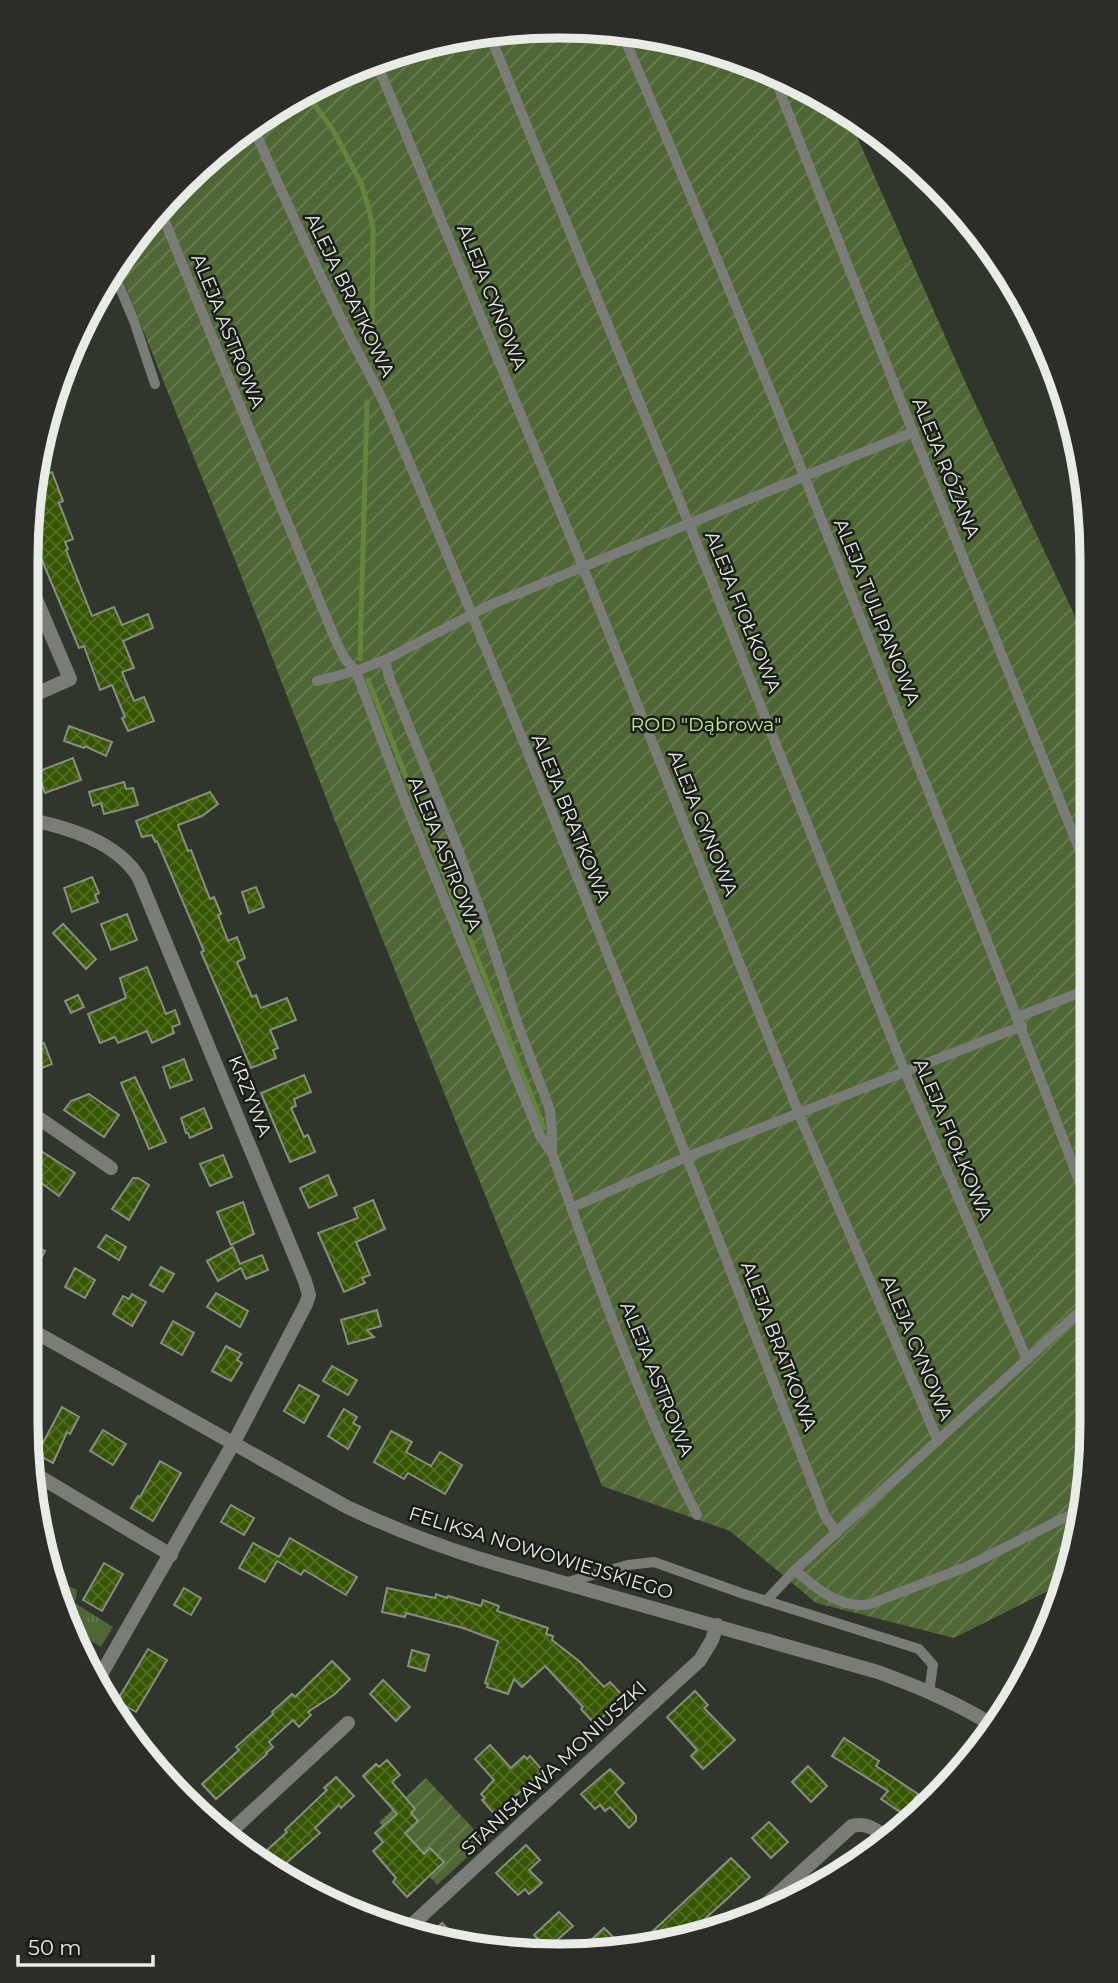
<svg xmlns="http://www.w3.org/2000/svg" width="1118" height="1983" viewBox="0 0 1118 1983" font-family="Montserrat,sans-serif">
<defs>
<pattern id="grass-tufts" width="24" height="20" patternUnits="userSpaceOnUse" patternTransform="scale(1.75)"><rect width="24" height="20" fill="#4f6735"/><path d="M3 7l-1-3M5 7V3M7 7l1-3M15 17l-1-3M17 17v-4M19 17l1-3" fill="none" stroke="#687d52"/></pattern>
<pattern id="garden-furrows" width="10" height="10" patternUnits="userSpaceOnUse" patternTransform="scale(1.75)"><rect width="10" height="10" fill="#4f6735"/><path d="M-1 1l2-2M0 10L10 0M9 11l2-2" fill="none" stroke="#687d52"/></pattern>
<pattern id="building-cross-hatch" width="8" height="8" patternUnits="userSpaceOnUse" patternTransform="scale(1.75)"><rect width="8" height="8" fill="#375602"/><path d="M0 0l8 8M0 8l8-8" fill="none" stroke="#546e27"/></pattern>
</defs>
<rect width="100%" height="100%" fill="#31362d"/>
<polygon fill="url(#grass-tufts)" points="52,1578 77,1590 75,1603 113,1627 101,1647 73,1630 54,1595"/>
<g fill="url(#garden-furrows)">
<polygon points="525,27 629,31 731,55 826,98 847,114 967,386 1088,644 1091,1458 1066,1582 954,1638 816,1603 730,1531 602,1486 331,811 237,565 117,265 159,207 235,136 324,81 422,44"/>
<polygon points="426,1778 485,1841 437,1885 429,1876 444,1862 430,1848 424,1854 419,1849 391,1835 379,1822"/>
</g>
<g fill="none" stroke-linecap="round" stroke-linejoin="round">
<g stroke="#63843a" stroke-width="5">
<polyline points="305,92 333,130 361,183 368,206 373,227 372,353"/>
<polyline points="360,659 367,402"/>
<polyline points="368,680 544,1128"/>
</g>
</g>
<g fill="url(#building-cross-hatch)" stroke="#888e83" stroke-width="2">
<polygon points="52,472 63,501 59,503 73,539 65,542 68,549 66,550 92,616 114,607 122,625 148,614 153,628 123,641 134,668 122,672 134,701 144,697 154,721 128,731 122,718 125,717 112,685 100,690 84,646 79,648 27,525 35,479"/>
<polygon points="69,726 112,742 106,756 85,746 84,748 64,741"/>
<polygon points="73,758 81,780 45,793 37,772"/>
<polygon points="124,782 126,789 133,788 138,805 104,814 101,803 93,806 89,792"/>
<polygon points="210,792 218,804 202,816 178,825 188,851 191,850 210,899 214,897 221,914 218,915 228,941 237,937 245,958 237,962 252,997 256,995 261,1008 287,998 296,1020 270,1030 278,1048 273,1050 276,1058 251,1068 201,952 204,951 157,841 155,842 152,835 142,837 136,821"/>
<polygon points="92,877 99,893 95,895 98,902 72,912 64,888"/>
<polygon points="256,887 264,907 249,913 242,892"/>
<polygon points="127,914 137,940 111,950 101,924"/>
<polygon points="63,924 96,959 86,969 53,933"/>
<polygon points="147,967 166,1014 175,1010 180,1024 172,1027 174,1033 152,1043 147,1031 118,1043 115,1037 100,1043 88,1014 126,998 120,978"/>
<polygon points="78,995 84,1007 71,1013 65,1001"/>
<polygon points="44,1043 52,1064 27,1074 27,1049"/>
<polygon points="184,1059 192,1080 170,1088 163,1067"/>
<polygon points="304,1075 311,1092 294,1099 296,1106 291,1108 304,1137 308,1135 315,1152 290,1162 261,1093"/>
<polygon points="135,1077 166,1142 149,1149 121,1083"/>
<polygon points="89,1094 119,1115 104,1137 64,1110 71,1101"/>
<polygon points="204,1108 212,1128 190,1138 188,1133 186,1133 181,1118"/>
<polygon points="35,1147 75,1173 59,1196 36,1179 27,1197 27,1159"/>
<polygon points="223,1155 232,1177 210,1186 200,1164"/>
<polygon points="328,1175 337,1195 309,1208 300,1188"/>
<polygon points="133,1178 138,1178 149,1185 129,1220 112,1209"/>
<polygon points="373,1200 385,1229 356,1242 370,1275 362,1278 365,1283 344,1292 318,1233 358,1218 354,1208"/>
<polygon points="243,1202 254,1234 231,1245 217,1212"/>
<polygon points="106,1235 126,1247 119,1260 98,1247"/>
<polygon points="26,1242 45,1251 26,1286"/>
<polygon points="233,1247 240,1264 262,1255 268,1270 246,1279 241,1268 218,1281 207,1261"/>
<polygon points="161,1267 174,1274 163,1292 150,1285"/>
<polygon points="75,1268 95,1280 85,1298 65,1287"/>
<polygon points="216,1293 248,1311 240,1327 207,1307"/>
<polygon points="132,1294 146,1302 132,1326 113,1314 123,1296 129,1299"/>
<polygon points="377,1310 381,1326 367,1330 374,1337 348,1344 341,1320"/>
<polygon points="173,1321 194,1333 182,1355 161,1343"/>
<polygon points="226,1346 241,1354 237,1360 242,1363 231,1381 212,1371"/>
<polygon points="332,1366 357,1380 348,1395 323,1381"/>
<polygon points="299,1385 319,1396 304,1423 284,1411"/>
<polygon points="62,1407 79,1417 70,1434 67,1432 53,1463 37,1454"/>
<polygon points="344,1409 357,1417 353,1423 360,1427 348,1449 328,1436"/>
<polygon points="103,1430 126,1444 113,1465 90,1451"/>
<polygon points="391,1431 412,1442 406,1452 431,1466 440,1452 462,1465 445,1494 408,1473 404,1479 374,1462"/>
<polygon points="160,1461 181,1473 153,1521 131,1508 138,1496 140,1497"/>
<polygon points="231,1505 254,1518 244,1535 221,1522"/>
<polygon points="290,1538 357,1577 346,1595 304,1570 301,1575 277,1561 265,1582 239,1568 253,1543 279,1557"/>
<polygon points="104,1563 123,1574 102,1611 83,1600"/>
<polygon points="184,1588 201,1598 191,1615 174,1605"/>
<polygon points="387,1588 435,1598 436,1594 447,1598 448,1596 481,1606 483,1600 499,1606 497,1611 548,1628 546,1634 553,1636 552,1640 579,1661 604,1687 610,1682 624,1697 595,1724 581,1709 583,1707 545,1666 522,1687 514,1679 508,1694 487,1687 488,1684 485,1683 498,1641 463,1628 406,1613 405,1617 382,1612"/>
<polygon points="148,1649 167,1660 136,1712 117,1701"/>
<polygon points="412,1650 429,1655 425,1671 408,1666"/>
<polygon points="332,1661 350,1679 335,1694 308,1712 311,1715 299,1727 293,1720 269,1742 273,1747 266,1753 267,1754 216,1799 202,1784 239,1750 236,1747 273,1714 272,1712 292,1694 295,1697"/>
<polygon points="383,1680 410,1707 396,1721 370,1694"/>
<polygon points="695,1691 708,1705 704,1708 735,1740 703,1769 691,1756 697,1750 667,1717"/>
<polygon points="844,1738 879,1761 876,1766 918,1794 903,1814 881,1799 888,1791 832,1756"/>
<polygon points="490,1745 511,1768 524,1756 527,1759 530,1756 543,1771 495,1815 482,1800 485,1798 481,1794 494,1780 475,1759"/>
<polygon points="387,1760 400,1775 392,1782 415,1809 411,1813 418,1821 405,1833 424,1854 430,1848 444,1862 407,1897 393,1882 396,1878 373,1851 383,1842 375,1833 397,1814 363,1776 376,1764 379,1767"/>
<polygon points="808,1766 827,1786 811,1802 792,1782"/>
<polygon points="610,1769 624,1783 615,1792 636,1816 636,1821 629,1828 610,1807 605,1811 600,1805 595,1809 581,1794"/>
<polygon points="336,1777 354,1796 341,1808 339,1805 315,1828 320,1833 285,1864 288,1867 279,1874 263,1867 256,1860 287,1832 285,1830 327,1790 324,1788"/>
<polygon points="769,1822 788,1842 771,1858 752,1838"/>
<polygon points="526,1845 540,1860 529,1870 542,1883 529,1894 525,1889 518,1895 496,1873"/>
<polygon points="731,1858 750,1877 728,1898 688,1934 638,1945"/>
<polygon points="559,1912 573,1926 547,1949 534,1935"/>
<polygon points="442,1923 460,1942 425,1939"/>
<polygon points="604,1928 618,1942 607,1953 603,1953 591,1940"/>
</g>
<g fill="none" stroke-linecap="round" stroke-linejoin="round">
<g stroke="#797c77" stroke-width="10">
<path d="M621 31C709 234 790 440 871 645 945 834 1020 1021 1090 1211"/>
<polyline points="489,33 689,524 905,1072 1027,1360"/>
<polyline points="376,61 583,567 799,1114 938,1441"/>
<polyline points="773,74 913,432 1089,874"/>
<path d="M252 125C283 195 314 263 347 331 360 358 376 384 388 412 542 777 683 1147 825 1516L837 1533"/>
<path d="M159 207 335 639 345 659 356 671 407 807 540 1136 552 1153C595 1275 638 1399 697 1515"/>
<polyline points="113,271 134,321 155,384"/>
<polyline points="385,660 389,677 457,846 482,915 518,1025 550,1110 552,1133 552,1153"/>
<polyline points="317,681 356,671 385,660 490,605 913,432"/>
<polyline points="1018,1017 1089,989"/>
<polyline points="571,1208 687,1157 1022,1026"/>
<path d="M795 1570C815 1588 842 1610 870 1604L966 1567 1080 1510"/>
<polyline points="564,1583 628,1565 654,1562 741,1593 919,1649 933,1665 929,1692"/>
<polyline points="766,1601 795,1570 1090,1302"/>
</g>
<g stroke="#797c77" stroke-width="14">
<polyline points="27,698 70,679 27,578"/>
<path d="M27 819C66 827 117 841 139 878L305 1281 309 1295 306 1304 233 1444 99 1678"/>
<polyline points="27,1110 111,1168"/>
<polyline points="35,1474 171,1555"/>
<polyline points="228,1834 348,1723"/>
<path d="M750 1919 852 1826C867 1822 876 1830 888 1838"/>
<polyline points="405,1931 700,1660 712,1640 717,1625"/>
</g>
<path stroke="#797c77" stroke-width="14" d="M26 1327 347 1507C398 1531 443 1548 497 1564L878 1672C918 1687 956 1702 992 1725"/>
</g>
<g text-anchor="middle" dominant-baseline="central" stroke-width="5" stroke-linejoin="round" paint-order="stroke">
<g font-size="19" fill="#e9ece6" stroke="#1a1c18">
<text transform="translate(350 295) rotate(64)">ALEJA BRATKOWA</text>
<text transform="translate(492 297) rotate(68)">ALEJA CYNOWA</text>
<text transform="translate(228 331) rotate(68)">ALEJA ASTROWA</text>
<text transform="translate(946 468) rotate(68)">ALEJA RÓŻANA</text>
<text transform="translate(743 612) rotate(68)">ALEJA FIOŁKOWA</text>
<text transform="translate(877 612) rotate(68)">ALEJA TULIPANOWA</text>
<text transform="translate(571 818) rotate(68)">ALEJA BRATKOWA</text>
<text transform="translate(703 823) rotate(68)">ALEJA CYNOWA</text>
<text transform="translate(445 854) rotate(68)">ALEJA ASTROWA</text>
<text transform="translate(250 1096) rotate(68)">KRZYWA</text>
<text transform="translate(953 1139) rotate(67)">ALEJA FIOŁKOWA</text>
<text transform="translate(779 1346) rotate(69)">ALEJA BRATKOWA</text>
<text transform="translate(917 1348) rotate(67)">ALEJA CYNOWA</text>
<text transform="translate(657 1379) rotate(68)">ALEJA ASTROWA</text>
<text transform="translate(541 1553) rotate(17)">FELIKSA NOWOWIEJSKIEGO</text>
<text transform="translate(554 1768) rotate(-43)">STANISŁAWA MONIUSZKI</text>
</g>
<g font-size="19" fill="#c0f08b" stroke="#1a1c18">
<text x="706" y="724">ROD "Dąbrowa"</text>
</g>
</g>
<path d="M0 0H1118V1983H0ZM558 38H560A520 520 0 0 1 1080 558V1424A520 520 0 0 1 560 1944H558A520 520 0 0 1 38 1424V558A520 520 0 0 1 558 38Z" fill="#2b2d28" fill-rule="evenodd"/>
<path fill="none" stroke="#e9ece6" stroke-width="9" d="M558 38H560A520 520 0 0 1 1080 558V1424A520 520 0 0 1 560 1944H558A520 520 0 0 1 38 1424V558A520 520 0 0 1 558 38Z"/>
<path d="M18 1955v10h135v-10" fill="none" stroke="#e9ece6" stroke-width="3.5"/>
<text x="28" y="1955" font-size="21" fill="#e9ece6" stroke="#1a1c18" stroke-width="5" paint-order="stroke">50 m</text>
</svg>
